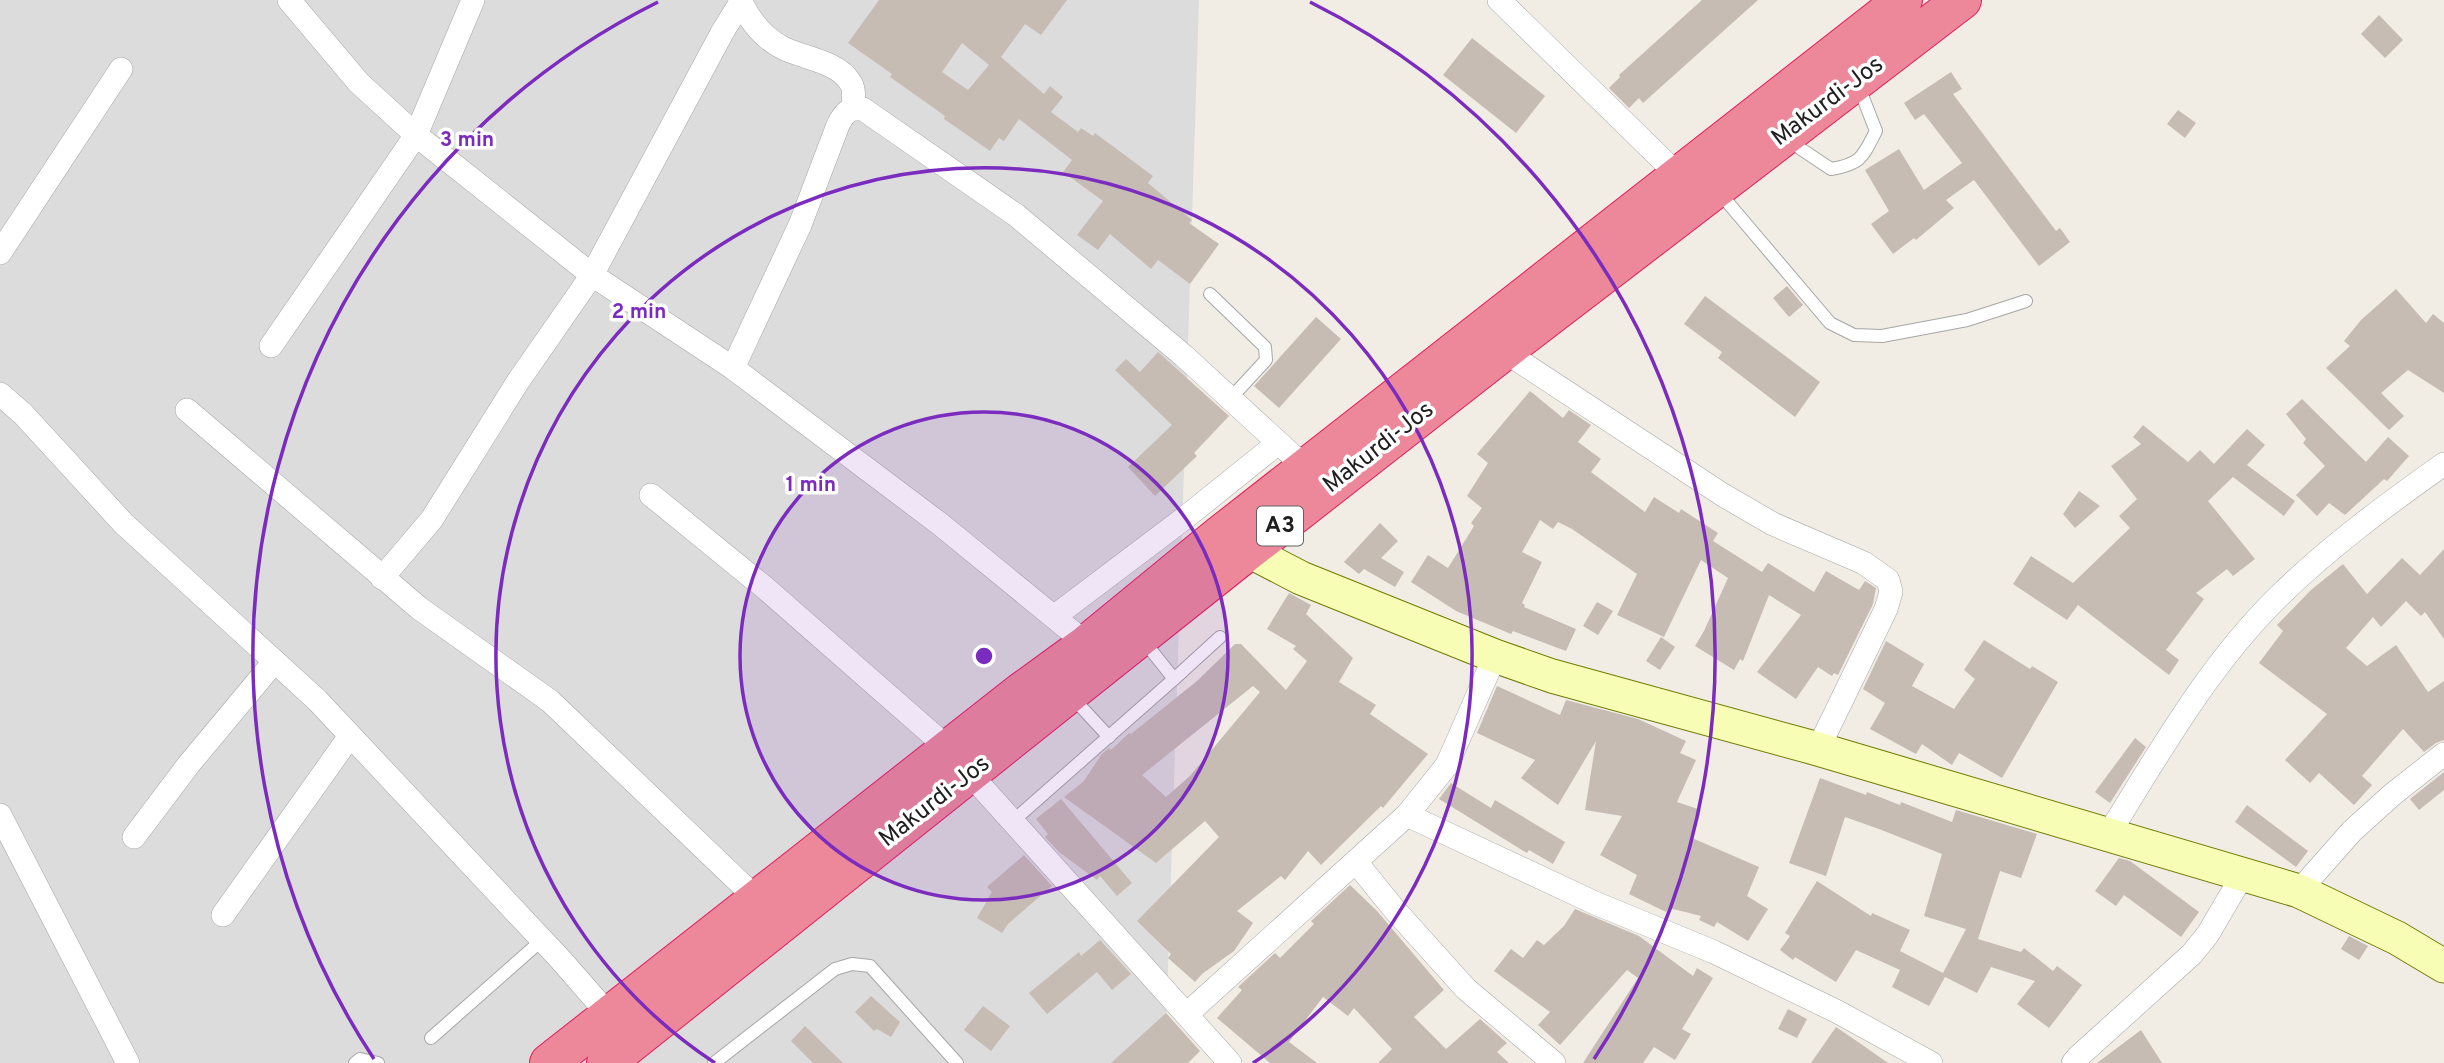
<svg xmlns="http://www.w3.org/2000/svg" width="2444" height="1063" viewBox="0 0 2444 1063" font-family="Overpass,sans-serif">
<rect width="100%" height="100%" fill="#f1ede5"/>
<polygon fill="#dddcdc" points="0,0 1199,0 1165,1063 0,1063"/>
<g fill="#c6bcb4" fill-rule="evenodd">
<path d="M879 0H1067L1041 35 1025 24 1001 57 1044 94 1050 86 1063 97 1051 112 1078 132 1081 128 1093 136 1095 133 1153 176 1148 183 1192 220 1189 223 1219 244 1190 284 1158 260 1151 269 1110 234 1098 250 1077 235 1103 201 1063 172 1072 160 1019 119 1004 141 999 138 990 151 944 119 945 116 890 77 892 74 848 43ZM962 43 989 65 968 90 942 72Z"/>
<polygon points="1702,0 1758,0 1643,103 1639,98 1629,108 1609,88 1620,77 1619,75"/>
<polygon points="2379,15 2403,40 2385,58 2361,34"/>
<polygon points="1472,38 1545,96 1516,133 1443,75"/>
<polygon points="1951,72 1962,89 1953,94 2056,231 2060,228 2070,242 2039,266 1974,180 1946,200 1954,208 1916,240 1914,238 1893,254 1871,224 1889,211 1865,170 1899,149 1924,190 1962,163 1924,114 1915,120 1904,103"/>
<polygon points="2178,110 2196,123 2185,138 2167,124"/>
<polygon points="1787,286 1803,305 1789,317 1773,298"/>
<polygon points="2396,289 2426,323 2433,314 2444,323 2444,393 2408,370 2381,393 2404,416 2389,430 2326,368 2350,346 2344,341 2361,320"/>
<polygon points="1705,296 1820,382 1795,417 1718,358 1722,352 1684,324"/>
<polygon points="1316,317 1341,339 1279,408 1254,386"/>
<polygon points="1158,352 1229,416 1194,453 1197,456 1155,496 1128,467 1172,425 1115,370 1126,359 1140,372"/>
<polygon points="1530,391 1563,418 1569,410 1591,425 1578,442 1601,459 1591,472 1645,512 1654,497 1679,513 1681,509 1718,533 1713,541 1762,572 1768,563 1814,592 1826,571 1859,590 1865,581 1876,588 1873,604 1838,675 1834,673 1832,676 1818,667 1796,699 1757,672 1801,615 1769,595 1743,661 1740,659 1734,670 1695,646 1704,631 1728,578 1701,560 1664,637 1617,615 1637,574 1572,529 1558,522 1553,529 1540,520 1522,552 1542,562 1522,603 1525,605 1524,607 1576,629 1566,651 1513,631 1511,634 1456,611 1411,582 1428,555 1448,568 1474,526 1471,523 1482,508 1467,496 1488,463 1477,454"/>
<polygon points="2302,399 2366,462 2388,437 2409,456 2387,481 2384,479 2345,515 2329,503 2317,516 2296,495 2325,466 2303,443 2306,439 2286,414"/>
<polygon points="2143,425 2188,462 2200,450 2214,464 2247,429 2265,445 2247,465 2295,501 2284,516 2233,477 2208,501 2255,559 2233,576 2227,569 2196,593 2204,599 2166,650 2179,660 2169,675 2078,605 2067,620 2013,584 2031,556 2073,583 2130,528 2119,516 2137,499 2111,466 2141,444 2133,437"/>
<polygon points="2079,491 2100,506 2075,528 2063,514"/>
<polygon points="1380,523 1398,541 1381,558 1404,572 1395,587 1364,569 1359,574 1344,562"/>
<polygon points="2444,549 2444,639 2425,612 2421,616 2406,601 2381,627 2373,617 2346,648 2367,666 2396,645 2428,692 2444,681 2444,740 2436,743 2424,752 2403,729 2362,776 2372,785 2354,805 2319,773 2310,783 2285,760 2327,714 2259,663 2283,631 2277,625 2311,590 2343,564 2367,594 2402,558 2420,575"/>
<path d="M1289 593 1311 605 1306 614 1353 658 1339 682 1376 705 1370 714 1428 754 1383 808 1381 806 1321 865 1308 851 1285 880 1281 876 1237 911 1253 923 1234 951 1202 974 1195 982 1168 958 1171 954 1137 921 1219 837 1205 821 1156 863 1064 797 1084 781 1101 755 1109 748 1111 750 1129 733 1131 734 1197 681 1235 644H1241L1286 690 1307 661 1293 649 1296 646 1267 629ZM1253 686 1260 692 1190 776 1166 797 1142 775Z"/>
<polygon points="1597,602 1613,611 1598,635 1583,626"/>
<polygon points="1661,637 1675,647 1660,670 1646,661"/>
<polygon points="1984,640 2030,669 2032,666 2058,682 2002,778 1959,753 1952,765 1922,744 1916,754 1870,729 1885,703 1863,689 1886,641 1924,664 1912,686 1954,709 1975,679 1964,670"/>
<polygon points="1497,686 1560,715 1566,700 1638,719 1686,741 1680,753 1696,760 1677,802 1701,810 1692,838 1759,867 1747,896 1768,909 1748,941 1717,922 1714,927 1699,920 1701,916 1669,908 1666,912 1629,894 1637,875 1600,855 1622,816 1585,810 1596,741 1558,805 1521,778 1535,760 1477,733"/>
<polygon points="2135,738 2146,747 2110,803 2095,792"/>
<polygon points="2444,772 2444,790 2419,810 2410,799"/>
<polygon points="1820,778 1866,795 1867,792 1900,805 1901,802 1952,822 1956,810 2037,834 2021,878 2000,871 1978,939 2021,952 2024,948 2053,971 2057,966 2082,985 2049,1028 2017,1004 2035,981 1991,967 1977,993 1945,977 1929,1006 1892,987 1900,970 1856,950 1836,982 1795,957 1793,960 1780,950 1790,936 1785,933 1817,881 1871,916 1872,913 1910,930 1900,951 1943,973 1966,929 1924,916 1942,854 1879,829 1845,817 1826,876 1789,863"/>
<polygon points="1451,783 1491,808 1495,800 1565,842 1553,864 1529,850 1527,853 1439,799"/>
<polygon points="1061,799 1132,883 1117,896 1100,876 1097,880 1059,852 1045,837 1048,834 1036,819"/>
<polygon points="2247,805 2308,851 2296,867 2235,822"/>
<polygon points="1024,855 1052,886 1008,924 1002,933 977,918 992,892 987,887"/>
<polygon points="2119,858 2130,861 2199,912 2181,937 2124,895 2116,906 2095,891"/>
<polygon points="1350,885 1377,911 1444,990 1414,1017 1446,1049 1480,1019 1507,1043 1497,1052 1509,1063 1378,1063 1392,1049 1354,1008 1348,1016 1323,997 1289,1042 1317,1063 1270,1063 1217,1018 1242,990 1238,987 1275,953 1280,958 1314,924 1311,921"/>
<polygon points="1575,909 1639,936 1693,976 1697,968 1713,978 1682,1029 1691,1034 1675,1060 1654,1047 1643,1063 1583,1063 1638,978 1627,970 1560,1045 1538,1025 1550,1012 1494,971 1511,949 1523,958 1537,940 1544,945 1564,926"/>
<polygon points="2349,936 2368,946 2359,960 2341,949"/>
<polygon points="1100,940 1131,974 1112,990 1097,972 1047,1014 1029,993 1079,952 1081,956"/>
<polygon points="871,996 900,1022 891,1037 877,1029 874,1031 855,1012"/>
<polygon points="983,1006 1010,1026 991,1051 964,1030"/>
<polygon points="1788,1009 1807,1019 1797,1038 1778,1029"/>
<polygon points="1166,1013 1200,1051 1188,1063 1111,1063"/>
<polygon points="805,1026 843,1063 813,1063 791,1041"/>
<polygon points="1836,1027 1861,1044 1888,1063 1811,1063"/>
<polygon points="2141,1030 2162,1063 2097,1063"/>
</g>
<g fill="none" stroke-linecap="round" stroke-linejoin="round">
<defs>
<g id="lane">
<path d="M1786 139 1831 169C1861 164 1862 158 1876 131L1858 85"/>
<polyline points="1718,191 1830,323 1854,335 1882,336 1967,320 2026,301"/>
<polyline points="1210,294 1265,347 1266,360 1230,399"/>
<polyline points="1174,679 1220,637"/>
<polyline points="1071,696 1109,737"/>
<polyline points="1013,821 1174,679 1143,640"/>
<polyline points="431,1038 542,940"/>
<polyline points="355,1063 360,1059 378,1063"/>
<polyline points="714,1063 835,969 852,964 870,966 957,1063"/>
</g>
<g id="street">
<polyline points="289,0 359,83 416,135 592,275 733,368 940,524 1087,644"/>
<path d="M740 0C749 19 763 38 783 48 803 58 837 61 850 82 855 88 853 100 854 108"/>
<polyline points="1499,0 1679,176"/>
<polyline points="0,253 121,69"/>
<polyline points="271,346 416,135 473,0"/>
<polyline points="1504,351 1723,495 1773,524 1864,563 1888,580 1891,592 1886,609 1818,749"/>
<path d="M733 368 800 225 838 125C844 113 849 107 863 109L1016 215 1184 356 1306 468"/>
<polyline points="0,394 23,414 124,524 317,700 561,960 609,1015"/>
<polyline points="187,410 419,608 550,701 758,900"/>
<polyline points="651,495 764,587 949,749"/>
<polyline points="382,578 432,519 517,383 592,275 723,31 741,2"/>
<polyline points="1055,616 1186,517 1278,443"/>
<polyline points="970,774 1230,1063"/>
<polyline points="0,815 128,1063"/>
<polyline points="1407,815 1595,903 1714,952 1836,1011 1931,1063"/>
<path d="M2108 835C2159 753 2208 666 2278 597 2329 547 2386 505 2444 464"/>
<polyline points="134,837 189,764 274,662"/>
<polyline points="1356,862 1394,909 1466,989 1554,1063"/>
<polyline points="2299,891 2352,831 2393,794 2444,754"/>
<polyline points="223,915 350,736"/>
<polyline points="1187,1014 1407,815 1447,765 1495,656"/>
<polyline points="2073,1063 2078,1057 2192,954 2208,934 2242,876"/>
</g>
<polyline id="secondary" points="1228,540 1301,578 1495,656 1552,676 1818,749 2299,891 2397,938 2444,966"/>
<g id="highway">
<polyline points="549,1063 1021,692 1087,644 1220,535 1903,0"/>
<polyline points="606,1063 1248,551 1504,351 1962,0"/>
</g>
</defs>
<use href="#lane" stroke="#a6a6a6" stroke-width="14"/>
<use href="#street" stroke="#a6a6a6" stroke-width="24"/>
<use href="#secondary" stroke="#6c7d00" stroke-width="35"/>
<use href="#highway" stroke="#e61b5b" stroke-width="40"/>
<use href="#lane" stroke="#fff" stroke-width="12"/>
<use href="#street" stroke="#fff" stroke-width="23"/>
<use href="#secondary" stroke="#f8fdb6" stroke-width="33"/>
<use href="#highway" stroke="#ec8899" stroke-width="38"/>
</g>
<circle cx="984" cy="656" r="244" fill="#7b2cbf" fill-opacity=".12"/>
<g fill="none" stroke="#7b2cbf" stroke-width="3.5">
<circle cx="984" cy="656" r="244"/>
<path d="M715 1063A488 488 0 1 1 1253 1063"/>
<path d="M374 1059A731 731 0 0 1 658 2M1310 2A731 731 0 0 1 1594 1059"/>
</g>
<g text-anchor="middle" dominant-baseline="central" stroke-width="7" stroke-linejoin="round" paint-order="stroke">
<rect fill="#fff" stroke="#626262" stroke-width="2" x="1257" y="506.5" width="46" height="39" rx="5"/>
<g font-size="23" font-weight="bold" fill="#1f1f1f">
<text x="1280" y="526">A3</text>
</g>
<g font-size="24" fill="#1f1f1f" stroke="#fff">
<text transform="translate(1828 102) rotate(-37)">Makurdi-Jos</text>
<text transform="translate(1379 448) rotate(-38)">Makurdi-Jos</text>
<text transform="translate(935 802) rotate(-38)">Makurdi-Jos</text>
</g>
</g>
<circle cx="984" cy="656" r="10" fill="#7b2cbf" stroke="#fff" stroke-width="3.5"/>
<g font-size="21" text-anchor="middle" font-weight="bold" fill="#7b2cbf" stroke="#fff" stroke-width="7" stroke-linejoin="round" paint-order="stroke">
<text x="467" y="146">3 min</text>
<text x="639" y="318">2 min</text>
<text x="811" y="491">1 min</text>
</g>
</svg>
